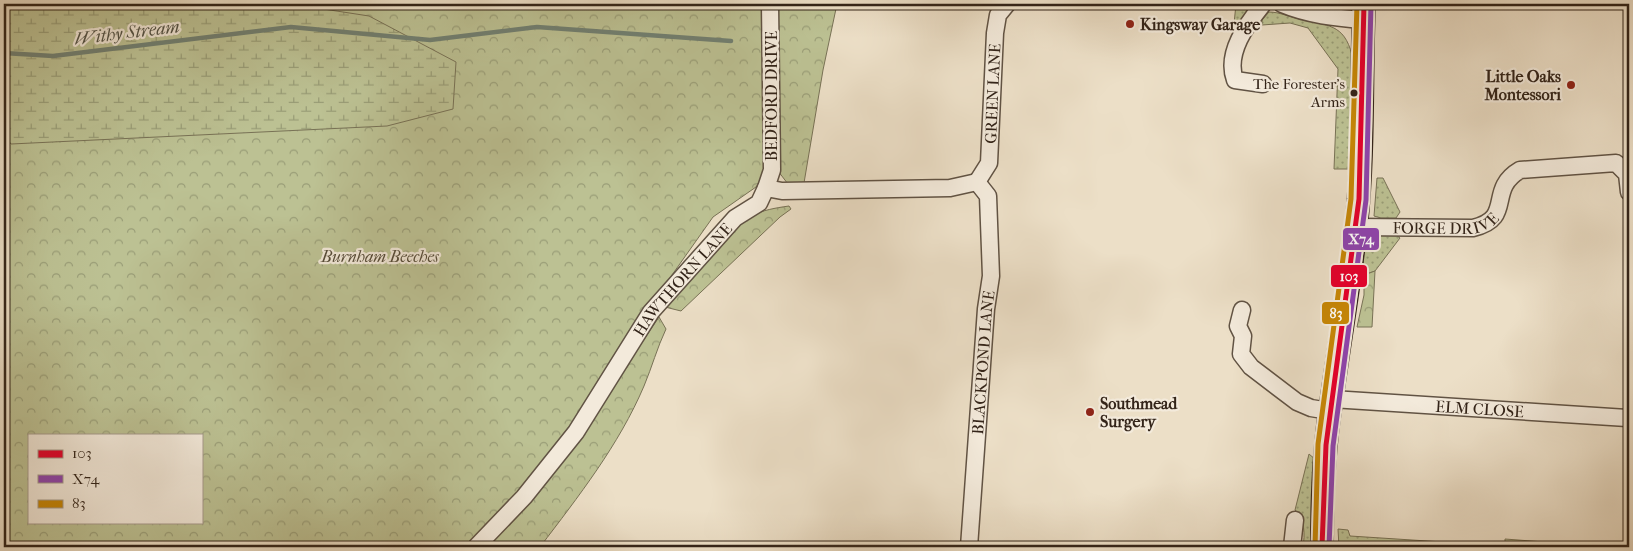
<svg xmlns="http://www.w3.org/2000/svg" width="1633" height="551" viewBox="0 0 1633 551" font-family="'IM FELL French Canon',serif">
<defs>
<pattern id="grass-dots" width="8" height="8" patternUnits="userSpaceOnUse" patternTransform="scale(1.25)"><rect width="8" height="8" fill="#bcc193"/><path d="M2 2h.1M6 6h.1" fill="none" stroke="#999d77" stroke-width="1.8" stroke-linecap="round"/></pattern>
<pattern id="forest-crowns" width="20" height="18" patternUnits="userSpaceOnUse" patternTransform="scale(1.25)"><rect width="20" height="18" fill="#bcc193"/><path d="M2 6a3 3 0 1 1 6 0M12 15a3 3 0 1 1 6 0" fill="none" stroke="#999d77"/></pattern>
<pattern id="wetland-marsh" width="20" height="14" patternUnits="userSpaceOnUse" patternTransform="scale(1.25)"><rect width="20" height="14" fill="#bcc193"/><path d="M1 5h8M5 5V1M11 12h8M15 12V8" fill="none" stroke="#999d77"/></pattern>
</defs>
<rect width="100%" height="100%" fill="#ecdfc7"/>
<filter id="stains"><feTurbulence type="fractalNoise" baseFrequency=".004" numOctaves="4"/><feColorMatrix values="0 0 0 0 .2 0 0 0 0 .09 0 0 0 0 .02 0 0 0 .5 -.17"/></filter>
<radialGradient id="worn" r=".72"><stop offset=".6" stop-color="#630" stop-opacity="0"/><stop offset="1" stop-color="#630" stop-opacity=".3"/></radialGradient>
<g fill="url(#grass-dots)" stroke="#787256">
<path d="M1236 4H1249C1249 14 1242 19 1234 24Z"/>
<path d="M1269 12C1280 12 1289 17 1300 19 1327 26 1344 23 1352 55L1349 169H1334L1338 69 1308 28 1290 23 1262 25V20Z"/>
<polygon points="1377,178 1383,178 1400,212 1396,218 1381,218 1374,216"/>
<polygon points="1380,233 1394,233 1400,238 1375,271 1364,275 1363,257 1368,240"/>
<path d="M1309 454 1316 460 1314 547H1303C1305 535 1305 519 1295 510Z"/>
<polygon points="1338,529 1348,530 1350,536 1505,546 1505,539 1609,547 1339,547"/>
</g>
<g fill="url(#forest-crowns)" stroke="#787256" fill-rule="evenodd">
<path d="M4 4H762L766 173 756 187 713 217 638 323 554 450 502 512 466 547H4ZM29 435H201V522H29Z"/>
<polygon points="774,4 837,4 823,70 804,183 788,184 778,171"/>
<path d="M789 206 791 209 780 217 681 311 665 307C685 282 723 229 751 216 763 210 775 208 789 206Z"/>
<polygon points="1375,271 1372,327 1357,327 1364,295 1364,275"/>
<path d="M659 317 666 329C657 348 652 367 644 386 619 445 578 497 540 547H487L565 457Z"/>
</g>
<polygon fill="url(#wetland-marsh)" stroke="#787256" points="4,4 291,4 369,16 456,62 453,109 387,126 11,144 4,135"/>
<g fill="none" stroke-linecap="round" stroke-linejoin="round">
<polyline stroke="#718072" stroke-width="4.5" points="4,53 53,56 291,27 430,40 537,27 731,41"/>
<defs>
<g id="minor">
<path d="M1282 4C1308 15 1336 18 1363 20"/>
<path d="M1263 84 1235 80C1225 53 1247 24 1263 4"/>
<path id="s1" d="M977 182 989 163 995 33 998 15 1007 4"/>
<polyline points="766,188 782,191 950,188 977,182"/>
<path id="s2" d="M1356 227 1473 228C1515 218 1486 190 1520 170L1616 163 1627 174 1629 192"/>
<polyline points="1242,310 1238,326 1243,336 1241,354 1251,367 1297,402 1311,408 1329,411"/>
<path id="s3" d="M1332 399 1627 418"/>
<path id="s4" d="M476 547 524 497 576 432 651 312 735 218 759 203 766 188 772 170 770 4"/>
<path id="s5" d="M969 547 986 309 991 276 988 196 977 182"/>
<polyline points="1292,547 1295,520"/>
</g>
<path id="major" d="M1322 547C1322 502 1323 456 1330 411 1338 350 1349 289 1356 227 1364 153 1361 78 1364 4"/>
</defs>
<use href="#minor" stroke="#615344" stroke-width="19"/>
<use href="#major" stroke="#332419" stroke-width="24"/>
<use href="#minor" stroke="#f3eadb" stroke-width="16"/>
<use href="#major" stroke="#ecdfc7" stroke-width="21"/>
<defs>
<polyline id="bus-1" points="1322,547 1326,445 1359,199 1364,4"/>
<polyline id="bus-2" points="1329,547 1333,446 1366,200 1371,4"/>
<polyline id="bus-3" points="1315,547 1318,444 1351,199 1357,4"/>
</defs>
<use href="#bus-1" stroke="#f3eadb" stroke-width="9"/>
<use href="#bus-2" stroke="#f3eadb" stroke-width="9"/>
<use href="#bus-3" stroke="#f3eadb" stroke-width="9"/>
<use href="#bus-1" stroke="#e4002b" stroke-width="5"/>
<use href="#bus-2" stroke="#8e44ad" stroke-width="5"/>
<use href="#bus-3" stroke="#c68606" stroke-width="5"/>
</g>
<g fill="#8f2418" stroke="#f3eadb" stroke-width="2">
<circle cx="1130" cy="24" r="5"/>
<circle cx="1571" cy="85" r="5"/>
<circle cx="1090" cy="412" r="5"/>
</g>
<circle fill="#332419" stroke="#f3eadb" stroke-width="2" cx="1354" cy="93" r="4.5"/>
<g text-anchor="middle" dominant-baseline="central" stroke-width="4.5" stroke-linejoin="round" paint-order="stroke">
<g font-size="15" fill="#332419" stroke="#f3eadb" text-anchor="end">
<text x="1345" y="84">The Forester's<tspan x="1345" dy="18">Arms</tspan></text>
</g>
<g font-size="16" font-weight="bold" fill="#332419" stroke="#f3eadb" text-anchor="start">
<text x="1140" y="24">Kingsway Garage</text>
<text x="1561" y="76" text-anchor="end">Little Oaks<tspan x="1561" dy="18">Montessori</tspan></text>
<text x="1100" y="403">Southmead<tspan x="1100" dy="18">Surgery</tspan></text>
</g>
<g font-size="16" fill="#332419" stroke="#f3eadb">
<text stroke="none"><textPath href="#s1" startOffset="92">GREEN LANE</textPath></text>
<text transform="translate(771 96) rotate(-90)">BEDFORD DRIVE</text>
<text stroke="none"><textPath href="#s2" startOffset="90">FORGE DRIVE</textPath></text>
<text stroke="none"><textPath href="#s4" startOffset="339">HAWTHORN LANE</textPath></text>
<text stroke="none"><textPath href="#s5" startOffset="185">BLACKPOND LANE</textPath></text>
<text stroke="none"><textPath href="#s3" startOffset="148">ELM CLOSE</textPath></text>
</g>
<g font-size="16" font-style="italic" fill="#554b38" stroke="#f3eadb">
<text x="380" y="256">Burnham Beeches</text>
</g>
<g font-size="18" font-style="italic" fill="#525246" stroke="#f3eadb">
<text transform="translate(127 33) rotate(-7)">Withy Stream</text>
</g>
</g>
<g stroke="#f3eadb" stroke-width="2">
<rect x="1342" y="227" width="38" height="24" rx="5" fill="#8e44ad"/>
<rect x="1330" y="264" width="38" height="24" rx="5" fill="#e4002b"/>
<rect x="1321" y="301" width="29" height="24" rx="5" fill="#c68606"/>
</g>
<g font-size="14" text-anchor="middle" font-weight="bold" fill="#fff">
<text x="1361" y="244">X74</text>
<text x="1349" y="281">103</text>
<text x="1336" y="318">83</text>
</g>
<rect width="1633" height="551" fill="none" stroke="#ecdfc7" stroke-width="20"/>
<rect x="5" y="5" width="1623" height="541" fill="none" stroke="#332419" stroke-width="2.5"/>
<rect x="10" y="10" width="1613" height="531" fill="none" stroke="#332419"/>
<rect x="28" y="434" width="175" height="90" fill="#f3eadb" stroke="#a69b8d"/>
<rect x="38" y="450" width="25" height="8" fill="#e4002b" stroke="#a69b8d"/>
<text x="72" y="458" font-size="15" fill="#332419">103</text>
<rect x="38" y="475" width="25" height="8" fill="#8e44ad" stroke="#a69b8d"/>
<text x="72" y="484" font-size="15" fill="#332419">X74</text>
<rect x="38" y="500" width="25" height="8" fill="#c68606" stroke="#a69b8d"/>
<text x="72" y="508" font-size="15" fill="#332419">83</text>
<rect width="100%" height="100%" filter="url(#stains)"/>
<rect width="100%" height="100%" fill="url(#worn)"/>
</svg>
